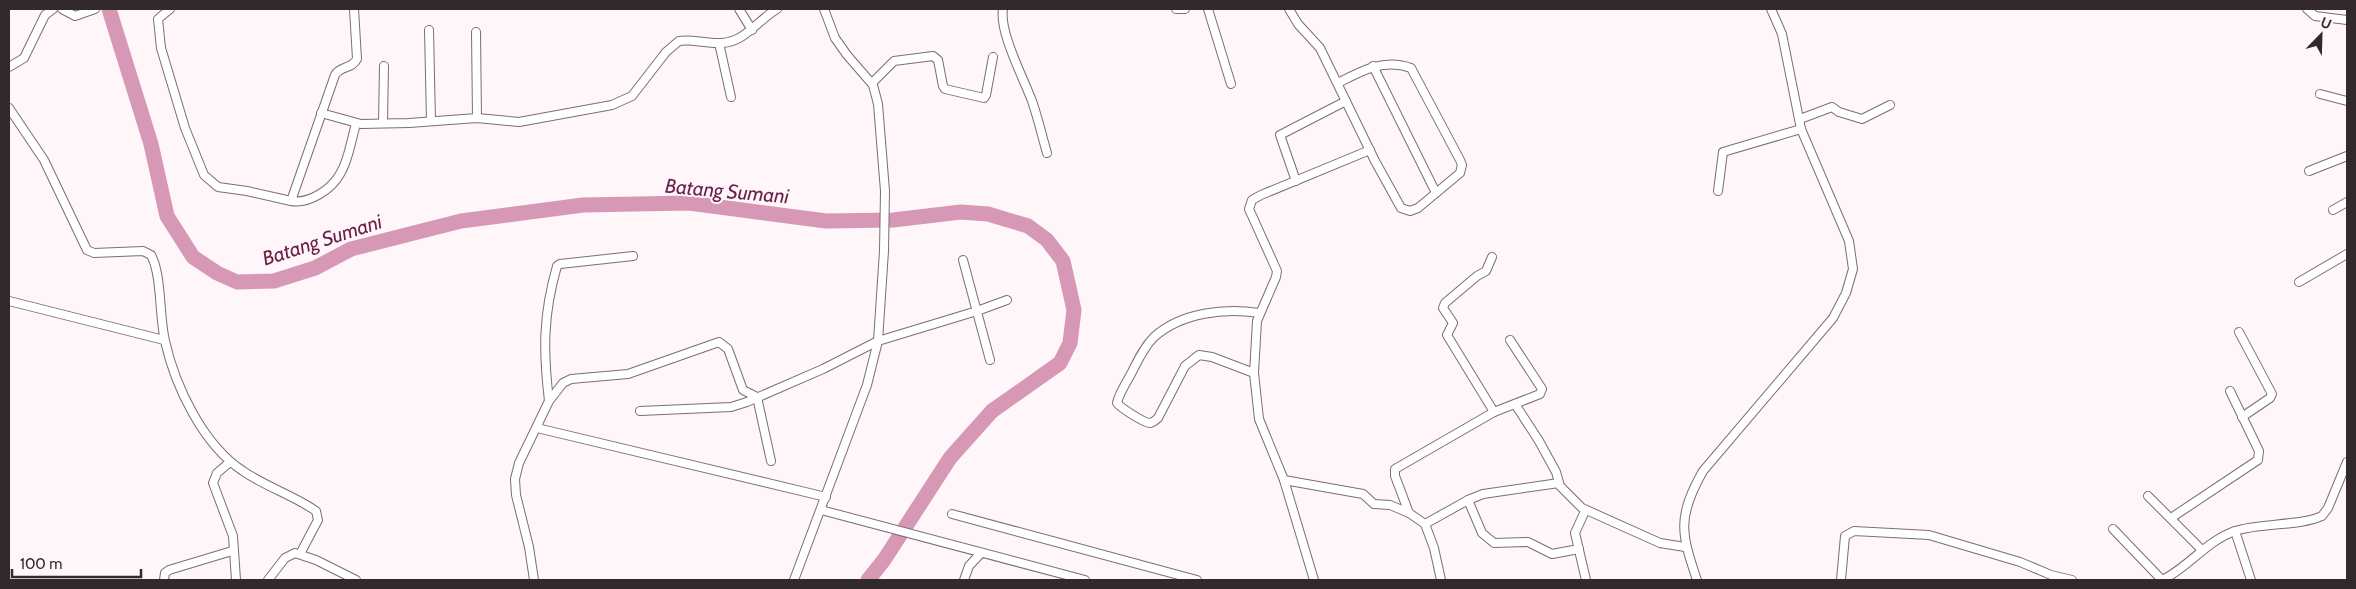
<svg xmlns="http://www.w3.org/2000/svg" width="2356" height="589" viewBox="0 0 2356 589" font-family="Cabin,sans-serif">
<rect width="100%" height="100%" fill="#fef6f9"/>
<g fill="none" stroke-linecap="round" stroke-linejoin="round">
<polyline stroke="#d798b5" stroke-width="15" points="109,9 151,144 167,216 193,257 217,273 237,282 274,281 315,268 351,249 461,221 583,205 689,203 826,221 893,220 961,212 988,214 1028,226 1047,240 1063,261 1074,310 1070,343 1060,363 992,411 950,458 884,560 868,580"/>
<defs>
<g id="street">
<polyline points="62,9 75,16 95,9"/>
<polyline points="170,9 158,19 161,48 185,128 204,175 218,187 247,191 291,201"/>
<path d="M354 9 357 59C352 69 340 66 335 75L291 201C309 204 331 190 340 174 349 160 351 140 356 124"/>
<polyline points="739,9 752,30"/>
<path d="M1003 9C999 32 1023 77 1032 101 1038 118 1042 136 1047 153"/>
<polyline points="1176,9 1185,9"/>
<polyline points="1208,9 1231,84"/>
<path d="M1289 9 1298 24 1320 48 1375 161 1401 208 1410 211 1418 208 1460 173 1462 165 1460 160 1411 68C1384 58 1361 71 1338 83"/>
<polyline points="2307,9 2315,16 2347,20"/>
<polyline points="429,30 431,121"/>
<polyline points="476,32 477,118"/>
<polyline points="719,43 731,97"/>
<polyline points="1373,66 1436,193"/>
<polyline points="9,67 24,58 45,15 53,9"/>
<polyline points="872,83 894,61 933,56 938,60 943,86 945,89 984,98 986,95 993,57"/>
<polyline points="2320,94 2347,101"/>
<path d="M9 108 44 160 87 250 94 253 143 251 151 255C162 275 159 316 165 341 175 386 203 445 243 471 266 487 293 495 316 511L318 520 300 554"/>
<path d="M321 113 361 124 409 123 477 118 519 122 612 105 632 96 666 52 679 41C693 39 707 44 722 43 745 42 758 20 777 9"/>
<polyline points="1800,119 1832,107 1839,112 1862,119 1890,105"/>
<polyline points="383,123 384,66"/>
<polyline points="2309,171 2347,156"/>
<polyline points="1296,181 1280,135 1346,101"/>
<polyline points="1718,191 1723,152 1801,129"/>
<polyline points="2333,210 2347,202"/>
<polyline points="1492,257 1486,271 1477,276 1445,303 1443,308 1453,323 1447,335 1494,412"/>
<polyline points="963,260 990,360"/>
<polyline points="2299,282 2347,254"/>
<polyline points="9,301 164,340"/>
<polyline points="2239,332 2272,394 2270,398 2242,417"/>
<path d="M1254 373 1212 357 1199 355 1185 366 1158 418C1155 421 1154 422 1150 423 1144 423 1121 408 1117 403 1119 393 1127 382 1132 372 1138 360 1144 347 1154 337 1182 312 1225 308 1259 313"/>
<path d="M549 401C543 350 543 315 557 266L560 264 633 256"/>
<polyline points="1515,404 1539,441 1556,472 1560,486 1582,508 1660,543 1685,547"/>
<polyline points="640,411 731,407 747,402 823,369 878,341 977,311 1007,300"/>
<polyline points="537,428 826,497"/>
<polyline points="230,462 217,473 213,483 233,536 236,580"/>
<polyline points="1284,480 1363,494 1374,504 1390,505 1409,513"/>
<polyline points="2148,496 2201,549"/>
<polyline points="1468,500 1482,533 1494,543 1528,542 1552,554 1579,549"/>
<polyline points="821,510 1085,580"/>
<polyline points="1585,511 1575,533 1586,580"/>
<polyline points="952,514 1197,580"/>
<polyline points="2171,518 2258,460 2259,451 2230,391"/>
<polyline points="1425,524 1468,500 1483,494 1559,483"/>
<polyline points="2113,529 2162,580"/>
<polyline points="2235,531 2251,580"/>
<polyline points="164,580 165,573 169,570 232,551"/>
<polyline points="268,580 285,558 295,553 316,560 356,580"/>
<polyline points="534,580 529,547 516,495 515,479 519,463 549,401 563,383 571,379 628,374 719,342 728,349 743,390 757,397 771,461"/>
<polyline points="794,580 867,385 878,341 884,251 885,191 878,104 873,85 847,55 835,38 824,9"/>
<polyline points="964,580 969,566 981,553"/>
<polyline points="1314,580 1284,480 1259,419 1254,373 1257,321 1276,277 1277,271 1249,209 1252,200 1261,195 1370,150"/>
<polyline points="1441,580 1434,548 1425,524 1409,513 1395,476 1395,469 1494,412 1540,394 1542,389 1510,340"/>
<path d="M1697 580C1681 533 1677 517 1703 471L1833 318 1846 293 1853 269 1849 241 1801 129 1782 34 1771 9"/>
<polyline points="1841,580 1845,536 1854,531 1929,535 2020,562 2051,575 2072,580"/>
<path d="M2162 580C2188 568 2206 541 2235 531 2259 523 2301 526 2322 516L2328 508 2347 462"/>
</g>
</defs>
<use href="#street" stroke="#7e6c74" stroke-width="10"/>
<use href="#street" stroke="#fff" stroke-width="8"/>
</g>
<g text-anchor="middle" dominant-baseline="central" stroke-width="4" stroke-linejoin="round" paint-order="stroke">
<g font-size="20" font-style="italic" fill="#6b2049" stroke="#fef6f9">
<text transform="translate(727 191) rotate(5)">Batang Sumani</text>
<text transform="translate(322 240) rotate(-18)">Batang Sumani</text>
</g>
</g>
<rect width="2356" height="589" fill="none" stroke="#31292c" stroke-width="20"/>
<g transform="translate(2321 35) rotate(23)" stroke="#fef6f9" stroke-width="4" paint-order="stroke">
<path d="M0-4L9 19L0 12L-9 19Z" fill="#31292c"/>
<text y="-8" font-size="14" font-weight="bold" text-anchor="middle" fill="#31292c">U</text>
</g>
<path d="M12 569v8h129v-8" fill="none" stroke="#31292c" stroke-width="2.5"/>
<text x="20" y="569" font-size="15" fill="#31292c" stroke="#fef6f9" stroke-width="4" paint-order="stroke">100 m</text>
</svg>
